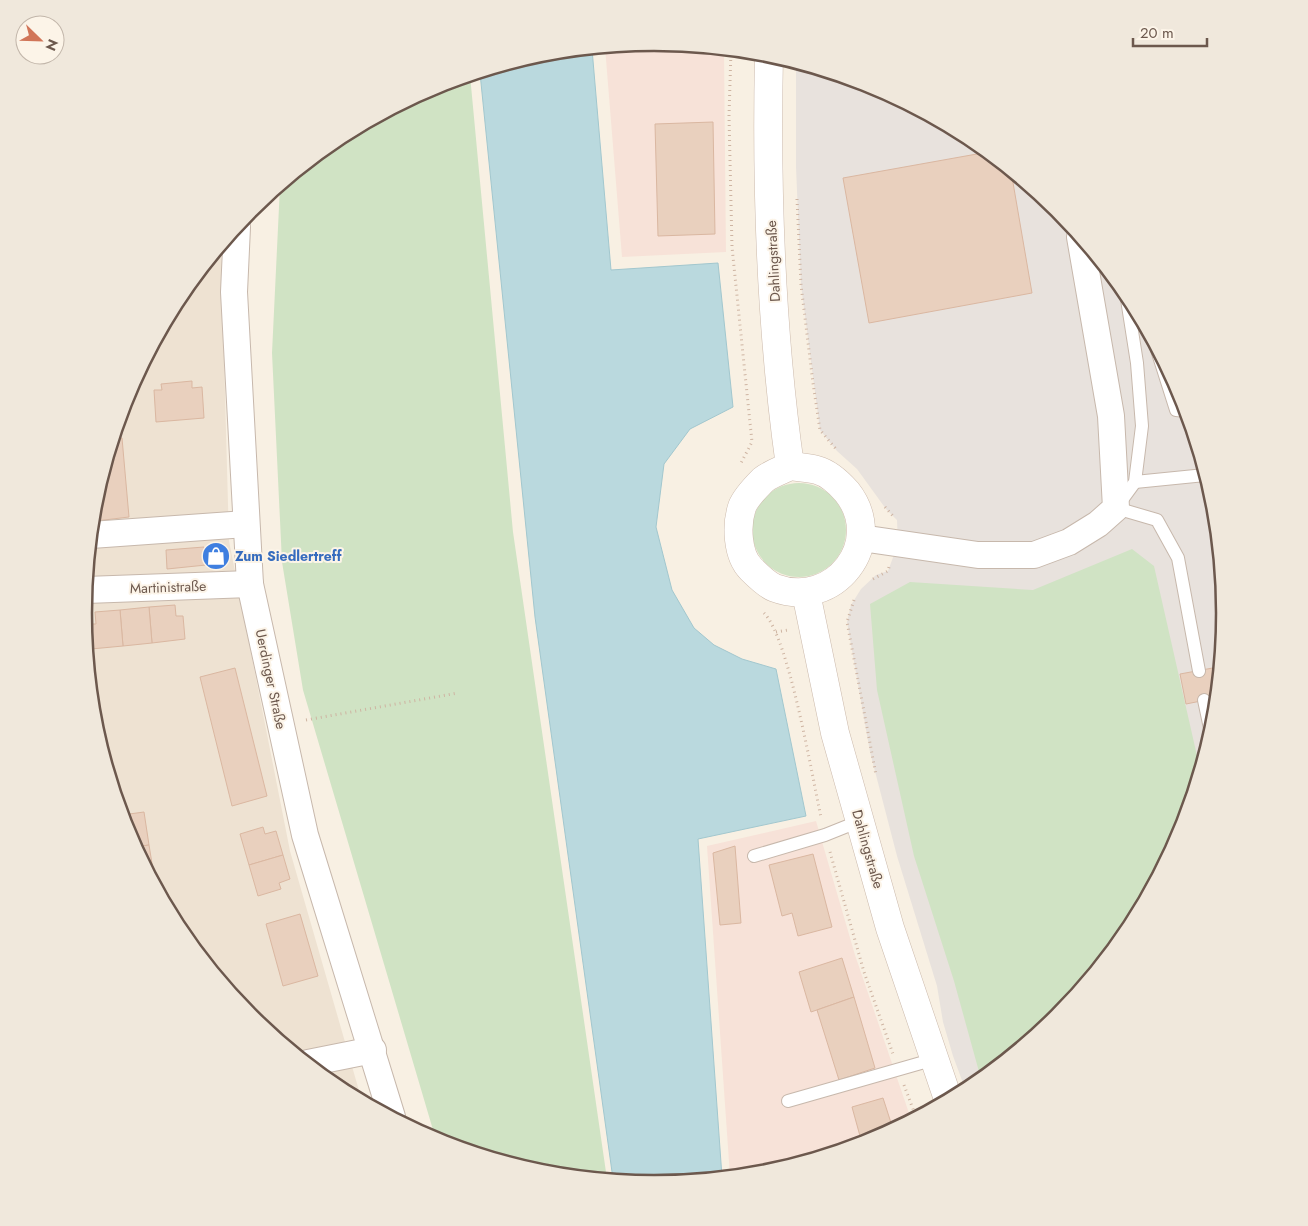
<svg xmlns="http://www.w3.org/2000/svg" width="1308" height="1226" viewBox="0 0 1308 1226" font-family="Jost,sans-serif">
<rect width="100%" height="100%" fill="#f8f0e3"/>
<polygon fill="#eee2d2" points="221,246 229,541 290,851 362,1101 337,1087 250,1016 179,930 127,831 94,724 84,613 95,501 127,394 180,296"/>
<g fill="#f7e2d8">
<polygon points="654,43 724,49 726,252 622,257 605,47"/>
<polygon points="816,821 855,955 911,1119 872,1140 765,1173 730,1176 707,846"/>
</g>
<polygon fill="#e8e2dd" points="796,63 873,86 971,139 1058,210 1129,296 1181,395 1214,502 1224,613 1213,725 1181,832 1128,930 1057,1017 969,1088 963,1083 953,1056 943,1022 937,986 897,856 870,752 847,622 851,605 861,589 876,575 888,571 898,544 897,520 886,509 857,469 837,451 820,430 801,285 796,167"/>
<g fill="#d0e3c4">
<polygon points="470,75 513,532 607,1179 542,1172 436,1140 303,690 282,562 272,353 280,186 337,138 436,86"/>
<circle cx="799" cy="530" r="47"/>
<polygon points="1132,549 1154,566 1200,769 1181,832 1128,930 1057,1017 981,1079 954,981 914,856 877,690 870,604 910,582 1033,590"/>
</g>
<polygon fill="#bad9de" stroke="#a2c7ce" points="592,49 611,270 718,263 733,407 690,429 664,464 656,527 672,590 694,628 714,645 742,659 776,669 806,816 698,839 722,1177 654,1183 613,1179 535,617 480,73 543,53"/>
<g fill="#e9d0be" stroke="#dab7a1">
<polygon points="713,122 715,234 658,236 655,124"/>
<polygon points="988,152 1011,171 1032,293 869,323 843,178"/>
<polygon points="192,381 192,388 202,387 204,418 156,422 154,390 162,390 161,384"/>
<polygon points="122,438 129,517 96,521 95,501 114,439"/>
<polygon points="204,547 206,565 167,569 166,550"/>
<polygon points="175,605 176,616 183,616 185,639 152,643 149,607"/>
<polygon points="149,607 152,643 123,646 120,610"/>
<polygon points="120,610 123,646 91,649 89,624 96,624 95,612"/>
<polygon points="1218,667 1216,698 1186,704 1180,674"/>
<polygon points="235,668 267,796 232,806 200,677"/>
<polygon points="144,812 149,845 135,847 122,815"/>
<polygon points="263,827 265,834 276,831 283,855 249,865 240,834"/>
<polygon points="149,845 154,876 151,876 135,847"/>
<polygon points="735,846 741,923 720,925 713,853"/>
<polygon points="813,854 832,927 798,936 792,913 782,916 769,865"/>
<polygon points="283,855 290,879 279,883 281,889 258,896 249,865"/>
<polygon points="300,914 318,976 283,986 266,924"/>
<polygon points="842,958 854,997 811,1012 799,972"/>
<polygon points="854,997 875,1068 839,1080 817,1010"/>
<polygon points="883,1098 893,1129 872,1140 853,1146 851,1139 860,1136 852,1107"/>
</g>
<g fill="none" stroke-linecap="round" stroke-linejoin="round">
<defs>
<g id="lane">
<polyline points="1126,293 1137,363 1142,426 1135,482 1116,508 1157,520 1178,558 1199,671"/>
<polyline points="1157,350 1176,410 1186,411"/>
<polyline points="1135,482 1205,475"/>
<polyline points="1204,700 1211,733"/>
<polyline points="754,856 825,835 860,821"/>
<polyline points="788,1101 935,1059"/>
</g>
<g id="street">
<polyline points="237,227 234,292 250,584 305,835 392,1117"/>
<polyline points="91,535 246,524"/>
<polyline points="861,538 978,555 1034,555 1069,542 1098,524 1116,508 1111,416 1080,237"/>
<polyline points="86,590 250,584"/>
<polyline points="308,1063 373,1050"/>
</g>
<g id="secondary">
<path d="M769 55C766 191 771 331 790 466"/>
<path d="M790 466C799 467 809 468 817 470 828 473 840 484 847 492 887 543 834 610 775 588 767 585 757 575 751 569 737 555 736 525 742 507 745 499 757 486 763 480 770 474 782 470 790 466Z"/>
<polyline points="806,593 835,733 890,928 948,1099"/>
</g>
</defs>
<use href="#lane" stroke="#c7b8ac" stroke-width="14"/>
<use href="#street" stroke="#c7b8ac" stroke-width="28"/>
<use href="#secondary" stroke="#ccbaac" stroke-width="29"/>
<g stroke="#ceb4a2" stroke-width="3" stroke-dasharray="1 4" stroke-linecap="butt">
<polyline points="731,50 729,116 732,247 752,442 741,463"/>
<polyline points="797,199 801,285 813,383 820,430 836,449"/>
<polyline points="885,507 894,517"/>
<polyline points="873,579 888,571 889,567"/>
<polyline points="854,600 847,622 876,775"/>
<path d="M764 613C789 638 812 776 821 817"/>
<polyline points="776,632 788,630"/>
<polyline points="306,720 458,693"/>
<polyline points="830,852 864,972 893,1054"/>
<polyline points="904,1085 916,1117"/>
</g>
<use href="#lane" stroke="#fff" stroke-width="12"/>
<use href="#street" stroke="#fff" stroke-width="26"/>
<use href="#secondary" stroke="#fff" stroke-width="28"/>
</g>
<defs>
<symbol id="shop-disc" viewBox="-11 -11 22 22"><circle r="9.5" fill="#3f7fe0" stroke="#fcf4e8"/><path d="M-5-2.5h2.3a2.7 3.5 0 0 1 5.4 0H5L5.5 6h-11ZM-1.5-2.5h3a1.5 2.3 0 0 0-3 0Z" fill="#fff"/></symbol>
</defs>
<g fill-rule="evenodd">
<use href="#shop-disc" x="200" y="540" width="32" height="32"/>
</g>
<g text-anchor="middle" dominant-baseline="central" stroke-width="4" stroke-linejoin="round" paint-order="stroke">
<g font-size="14" fill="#6c584d" stroke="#fcf4e8">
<text transform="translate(773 261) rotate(-93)">Dahlingstraße</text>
<text transform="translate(168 587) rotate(-2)">Martinistraße</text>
<text transform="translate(271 679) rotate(78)">Uerdinger Straße</text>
<text transform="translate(868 849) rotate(74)">Dahlingstraße</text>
</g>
<g font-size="14" font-weight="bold" fill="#366cbe" stroke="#fcf4e8" text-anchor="start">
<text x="235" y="556">Zum Siedlertreff</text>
</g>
</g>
<path d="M0 0H1308V1226H0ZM92 613a562 562 0 1 1 1124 0a562 562 0 1 1-1124 0Z" fill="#f0e8dc" fill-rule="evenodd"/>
<path fill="none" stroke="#6c584d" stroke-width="2.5" d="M92 613a562 562 0 1 1 1124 0a562 562 0 1 1-1124 0Z"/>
<g transform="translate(40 40) rotate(113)"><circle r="24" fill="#fcf4e8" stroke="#c2b6aa"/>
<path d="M0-4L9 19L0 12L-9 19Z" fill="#d17558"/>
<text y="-8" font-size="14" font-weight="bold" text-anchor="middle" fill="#6c584d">N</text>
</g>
<path d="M1133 38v8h74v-8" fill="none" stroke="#6c584d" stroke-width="2.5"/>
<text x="1140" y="38" font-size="15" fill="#6c584d" stroke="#fcf4e8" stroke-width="4" paint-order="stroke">20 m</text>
</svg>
